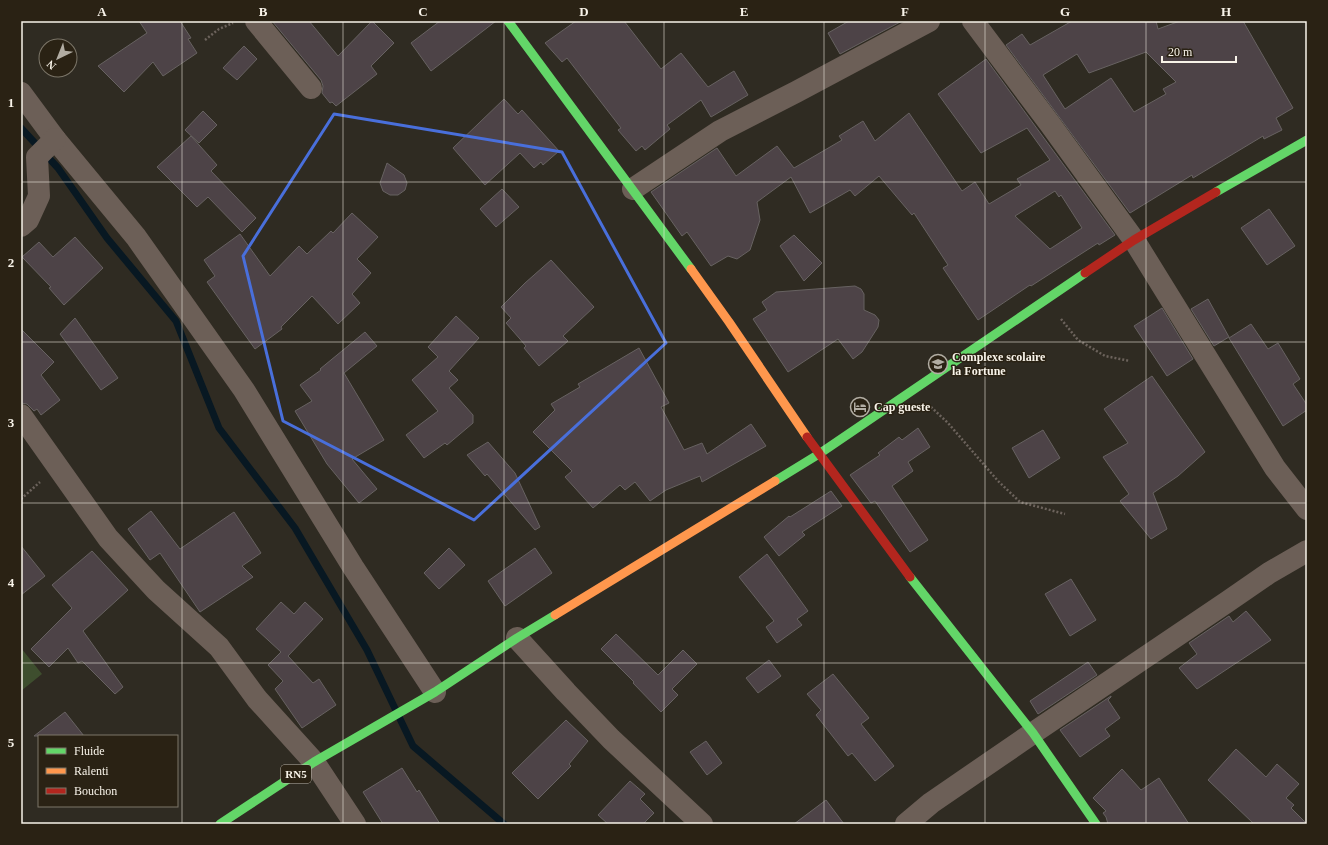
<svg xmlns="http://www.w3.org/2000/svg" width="1328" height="845" viewBox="0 0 1328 845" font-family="Georgia,serif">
<rect width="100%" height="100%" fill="#2f2b22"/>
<polygon fill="#3e4e2e" points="21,648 42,674 21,691"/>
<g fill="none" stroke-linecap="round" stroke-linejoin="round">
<polyline stroke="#081822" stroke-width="7" points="21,128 58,168 107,238 176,321 219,428 295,528 367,650 413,746 504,824"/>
</g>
<g fill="#4d4347" stroke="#676261" fill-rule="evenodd">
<polygon points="139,21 180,21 191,38 188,39 197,53 163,76 153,62 124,92 98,66 147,33"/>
<polygon points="272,21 309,21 338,56 372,21 394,43 371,66 377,74 336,106 332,102 330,103 322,93 323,86 321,80"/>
<polygon points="440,21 496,21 431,71 411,43"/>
<polygon points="576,21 624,21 661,69 681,53 708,87 734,71 748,95 711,117 701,100 667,125 670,129 645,150 642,146 636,151 618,130 621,128 567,58 562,62 545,43"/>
<polygon points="849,21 902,21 840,54 828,33"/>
<path d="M1072 21H1156L1158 29 1180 21H1243L1293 108 1276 118 1282 130 1264 139 1263 136 1193 178 1192 175 1130 213 1006 45 1022 34 1030 45ZM1146 52 1176 82 1163 89 1166 94 1134 112 1111 78 1065 109 1043 75 1077 54 1089 73Z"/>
<polygon points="244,46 257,59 237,80 223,68"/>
<path d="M986 59 1115 235 1099 245 1098 243 1031 286 1030 285 978 320 943 268 948 265 914 213 912 215 879 176 855 196 850 190 810 213 791 177 757 202 760 220 750 250 737 259 728 256 711 266 687 232 682 236 651 192 717 148 736 176 777 146 794 168 842 140 839 136 863 121 875 141 909 113 962 191 975 182 989 204 1021 185 1017 179 1050 160 1027 128 981 153 938 94ZM1055 191 1059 197 1061 195 1082 228 1050 249 1015 216Z"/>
<polygon points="504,99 518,114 522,110 559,151 543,165 541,162 534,168 520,153 485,185 453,148"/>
<polygon points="203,111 217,125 199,143 185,130"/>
<polygon points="191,136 217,165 211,171 256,218 242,232 208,197 197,207 157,167"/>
<polygon points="387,163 404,175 407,183 405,190 398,195 390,195 383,191 380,183"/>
<polygon points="502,189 519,207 496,227 480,209"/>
<polygon points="1269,209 1295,246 1267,265 1241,228"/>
<polygon points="352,213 378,237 357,259 371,273 352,294 360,303 338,324 312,296 281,327 282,329 255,349 207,282 215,276 204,260 240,234 270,276 299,246 307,254 331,231 333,233"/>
<polygon points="794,235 822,263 804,281 780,246"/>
<polygon points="75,237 103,268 64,305 49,288 51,287 22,257 39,242 53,257"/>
<polygon points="551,260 594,307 563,336 568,341 539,366 524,348 526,346 506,323 511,318 501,307 525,283"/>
<polygon points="855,286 861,289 864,294 864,310 875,315 879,320 878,327 862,352 853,359 838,339 788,372 753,319 767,310 762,302 776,292"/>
<polygon points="1208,299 1229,337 1214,346 1191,309"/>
<polygon points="1162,308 1193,359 1167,376 1134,326"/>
<polygon points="456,316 479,338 449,371 458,380 449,388 473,415 473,423 447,445 445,443 424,458 406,435 438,411 412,380 438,357 428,347"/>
<polygon points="75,318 118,378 101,390 60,334"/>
<polygon points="1251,324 1268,349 1278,343 1300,379 1293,384 1307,405 1307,410 1283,426 1229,338"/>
<polygon points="21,329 54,362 41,375 60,400 41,415 37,409 34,411 27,404 21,403"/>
<polygon points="365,332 377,346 344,373 384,440 352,459 377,489 359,503 327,464 295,411 312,401 300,385 321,370 320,369"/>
<polygon points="639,348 669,403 661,407 684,450 702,443 707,454 751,424 766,446 702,482 700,476 666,490 650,501 635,482 625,490 620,485 593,508 565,477 572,471 533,432 555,410 551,404 580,387 578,384"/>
<polygon points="1152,376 1205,452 1178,476 1153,493 1167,529 1151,539 1120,501 1129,494 1103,457 1128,443 1104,409"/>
<polygon points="918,428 930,447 908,462 913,471 892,486 928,540 910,552 875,501 871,503 850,475 880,455 878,453 899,437 902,440"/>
<polygon points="1043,430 1060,458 1029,478 1012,448"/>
<polygon points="488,442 515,473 540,527 535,530 487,474 485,476 467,455"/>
<polygon points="831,491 842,506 802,532 805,535 779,556 764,537 789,516 790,517"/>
<polygon points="151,511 180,549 234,512 261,553 242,566 253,577 200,612 160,553 150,560 128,529"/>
<polygon points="21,546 45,576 21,595"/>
<polygon points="449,548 465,565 439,589 424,573"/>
<polygon points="535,548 552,573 505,606 488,581"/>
<polygon points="92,551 128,590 83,631 123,687 115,694 82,661 78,663 68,648 49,667 31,649 72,608 52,585"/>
<polygon points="767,554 808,611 797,619 802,625 777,643 766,627 774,621 739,577"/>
<polygon points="1071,579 1096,620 1070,636 1045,594"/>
<polygon points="281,602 294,614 305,602 323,619 288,656 313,683 319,679 336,705 302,728 275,689 283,681 268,665 281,652 256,629"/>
<polygon points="1246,611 1271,640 1197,689 1179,668 1197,654 1189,643 1229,616 1233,622"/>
<polygon points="616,634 658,675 683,650 697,664 672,689 678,695 661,712 633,683 634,682 601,649"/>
<polygon points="769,660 781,676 758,693 746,678"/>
<polygon points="1088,662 1097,675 1038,714 1030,701"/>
<polygon points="833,674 869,718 861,724 894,766 875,781 852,753 848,756 816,715 821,710 807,694"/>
<polygon points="1111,696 1111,697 1108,700 1120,718 1105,729 1110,736 1080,757 1060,730"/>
<polygon points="65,712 84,736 34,736"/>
<polygon points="566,720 588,741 569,764 571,766 538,799 512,773"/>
<polygon points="706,741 722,763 707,775 690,752"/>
<polygon points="1236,749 1266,777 1277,764 1299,784 1286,798 1294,805 1291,808 1307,824 1254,824 1208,780"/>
<polygon points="402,768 417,792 419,790 440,824 383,824 363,792"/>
<polygon points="1122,769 1141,790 1159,778 1189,824 1108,824 1106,817 1103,813 1106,811 1093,798"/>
<polygon points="630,781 645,794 640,799 654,813 643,824 608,824 598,815"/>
<polygon points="826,800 844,824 794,824"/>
</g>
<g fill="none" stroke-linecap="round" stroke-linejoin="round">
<g stroke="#6c635c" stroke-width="2.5" stroke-dasharray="2 2" stroke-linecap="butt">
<polyline points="205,40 219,29 233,23"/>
<polyline points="1061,319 1078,340 1105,356 1130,361"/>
<polyline points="931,407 948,423 998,481 1020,502 1065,514"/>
<polyline points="21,499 40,482"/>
</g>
<g stroke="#6c5f57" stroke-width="22">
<polyline points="256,21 311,88"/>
<polyline points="973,21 1050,124 1134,240 1275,468 1307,509"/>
<polyline points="21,93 55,139 136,237 244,390 353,567 435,692"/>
<polyline points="633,189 720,131 796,92 929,21"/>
<polyline points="21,226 28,220 39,196 37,157 55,139"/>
<polyline points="21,415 108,538 156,590 219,647 257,699 314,762 355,824"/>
<polyline points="517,638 566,692 611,739 702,824"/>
<polyline points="906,824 931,803 1033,733 1227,602 1269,573 1307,551"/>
</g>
<g stroke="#63d668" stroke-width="9">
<polyline points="508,21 691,269"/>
<polyline points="1216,192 1307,140"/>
<polyline points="775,481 819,454 1085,273"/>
<polyline points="910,577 1033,733 1096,824"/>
<polyline points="220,824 314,762 435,692 517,638 555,615"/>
</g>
<g stroke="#ff974d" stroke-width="9">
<polyline points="691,269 729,322 807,437"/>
<polyline points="555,615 775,481"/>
</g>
<g stroke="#b3261e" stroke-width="9">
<polyline points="1085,273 1134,240 1216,192"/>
<polyline points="807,437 910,577"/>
</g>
</g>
<path fill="none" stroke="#496fdb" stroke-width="3" stroke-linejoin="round" d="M334 114 562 152 666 343 474 520 283 421 243 256Z"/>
<path fill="none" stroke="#f8f3e9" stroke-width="1" stroke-opacity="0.55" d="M182 21V824M343 21V824M504 21V824M664 21V824M824 21V824M985 21V824M1146 21V824M21 182H1307M21 342H1307M21 503H1307M21 663H1307"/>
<defs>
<symbol id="school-ring" viewBox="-11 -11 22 22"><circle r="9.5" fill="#2a2214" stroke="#b2ada3" stroke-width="1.5"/><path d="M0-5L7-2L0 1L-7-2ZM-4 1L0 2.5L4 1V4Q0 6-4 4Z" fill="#b2ada3"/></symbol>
<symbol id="hotel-ring" viewBox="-11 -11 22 22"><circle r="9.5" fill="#2a2214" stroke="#b2ada3" stroke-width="1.5"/><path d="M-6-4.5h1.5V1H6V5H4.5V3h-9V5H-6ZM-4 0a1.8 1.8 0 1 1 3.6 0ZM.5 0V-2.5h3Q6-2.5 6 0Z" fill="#b2ada3"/></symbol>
</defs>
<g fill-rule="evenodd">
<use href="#school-ring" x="927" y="353" width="22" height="22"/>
<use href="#hotel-ring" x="849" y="396" width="22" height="22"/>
</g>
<g text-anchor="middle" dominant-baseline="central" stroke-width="3" stroke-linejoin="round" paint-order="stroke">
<rect fill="#2a2214" stroke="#bab4a9" stroke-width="1" x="281" y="765" width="30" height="18" rx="3"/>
<g font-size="11" font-weight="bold" fill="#f8f3e9">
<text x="296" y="774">RN5</text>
</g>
<g font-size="12" font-weight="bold" fill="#f8f3e9" stroke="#2a2214" text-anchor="start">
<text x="952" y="357">Complexe scolaire<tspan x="952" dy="14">la Fortune</tspan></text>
<text x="874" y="407">Cap gueste</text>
</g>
</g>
<rect width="1328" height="845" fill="none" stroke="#2a2214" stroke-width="44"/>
<rect x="38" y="735" width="140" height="72" fill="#2a2214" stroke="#7c7669"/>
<rect x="46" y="748" width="20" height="6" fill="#63d668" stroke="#7c7669"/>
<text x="74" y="755" font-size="12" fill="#f8f3e9">Fluide</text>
<rect x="46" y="768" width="20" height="6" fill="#ff974d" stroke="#7c7669"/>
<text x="74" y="775" font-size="12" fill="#f8f3e9">Ralenti</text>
<rect x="46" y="788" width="20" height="6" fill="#b3261e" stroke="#7c7669"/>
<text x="74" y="795" font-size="12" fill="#f8f3e9">Bouchon</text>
<g transform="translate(58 58) rotate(223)"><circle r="19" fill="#2a2214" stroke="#7c7669"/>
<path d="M0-3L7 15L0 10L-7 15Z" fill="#b2ada3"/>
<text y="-6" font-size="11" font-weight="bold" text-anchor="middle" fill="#f8f3e9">N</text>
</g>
<path d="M1162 56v6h74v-6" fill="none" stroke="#f8f3e9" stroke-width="2"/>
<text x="1168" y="56" font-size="12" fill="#f8f3e9" stroke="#2a2214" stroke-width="3" paint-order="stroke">20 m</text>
<rect x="22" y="22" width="1284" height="801" fill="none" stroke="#f8f3e9" stroke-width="1.5"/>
<g font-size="13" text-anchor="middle" font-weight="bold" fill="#f8f3e9">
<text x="102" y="16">A</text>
<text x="263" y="16">B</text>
<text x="423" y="16">C</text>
<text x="584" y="16">D</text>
<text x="744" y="16">E</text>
<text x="905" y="16">F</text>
<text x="1065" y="16">G</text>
<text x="1226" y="16">H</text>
<text x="11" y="107">1</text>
<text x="11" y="267">2</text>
<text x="11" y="427">3</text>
<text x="11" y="587">4</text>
<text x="11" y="747">5</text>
</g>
</svg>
